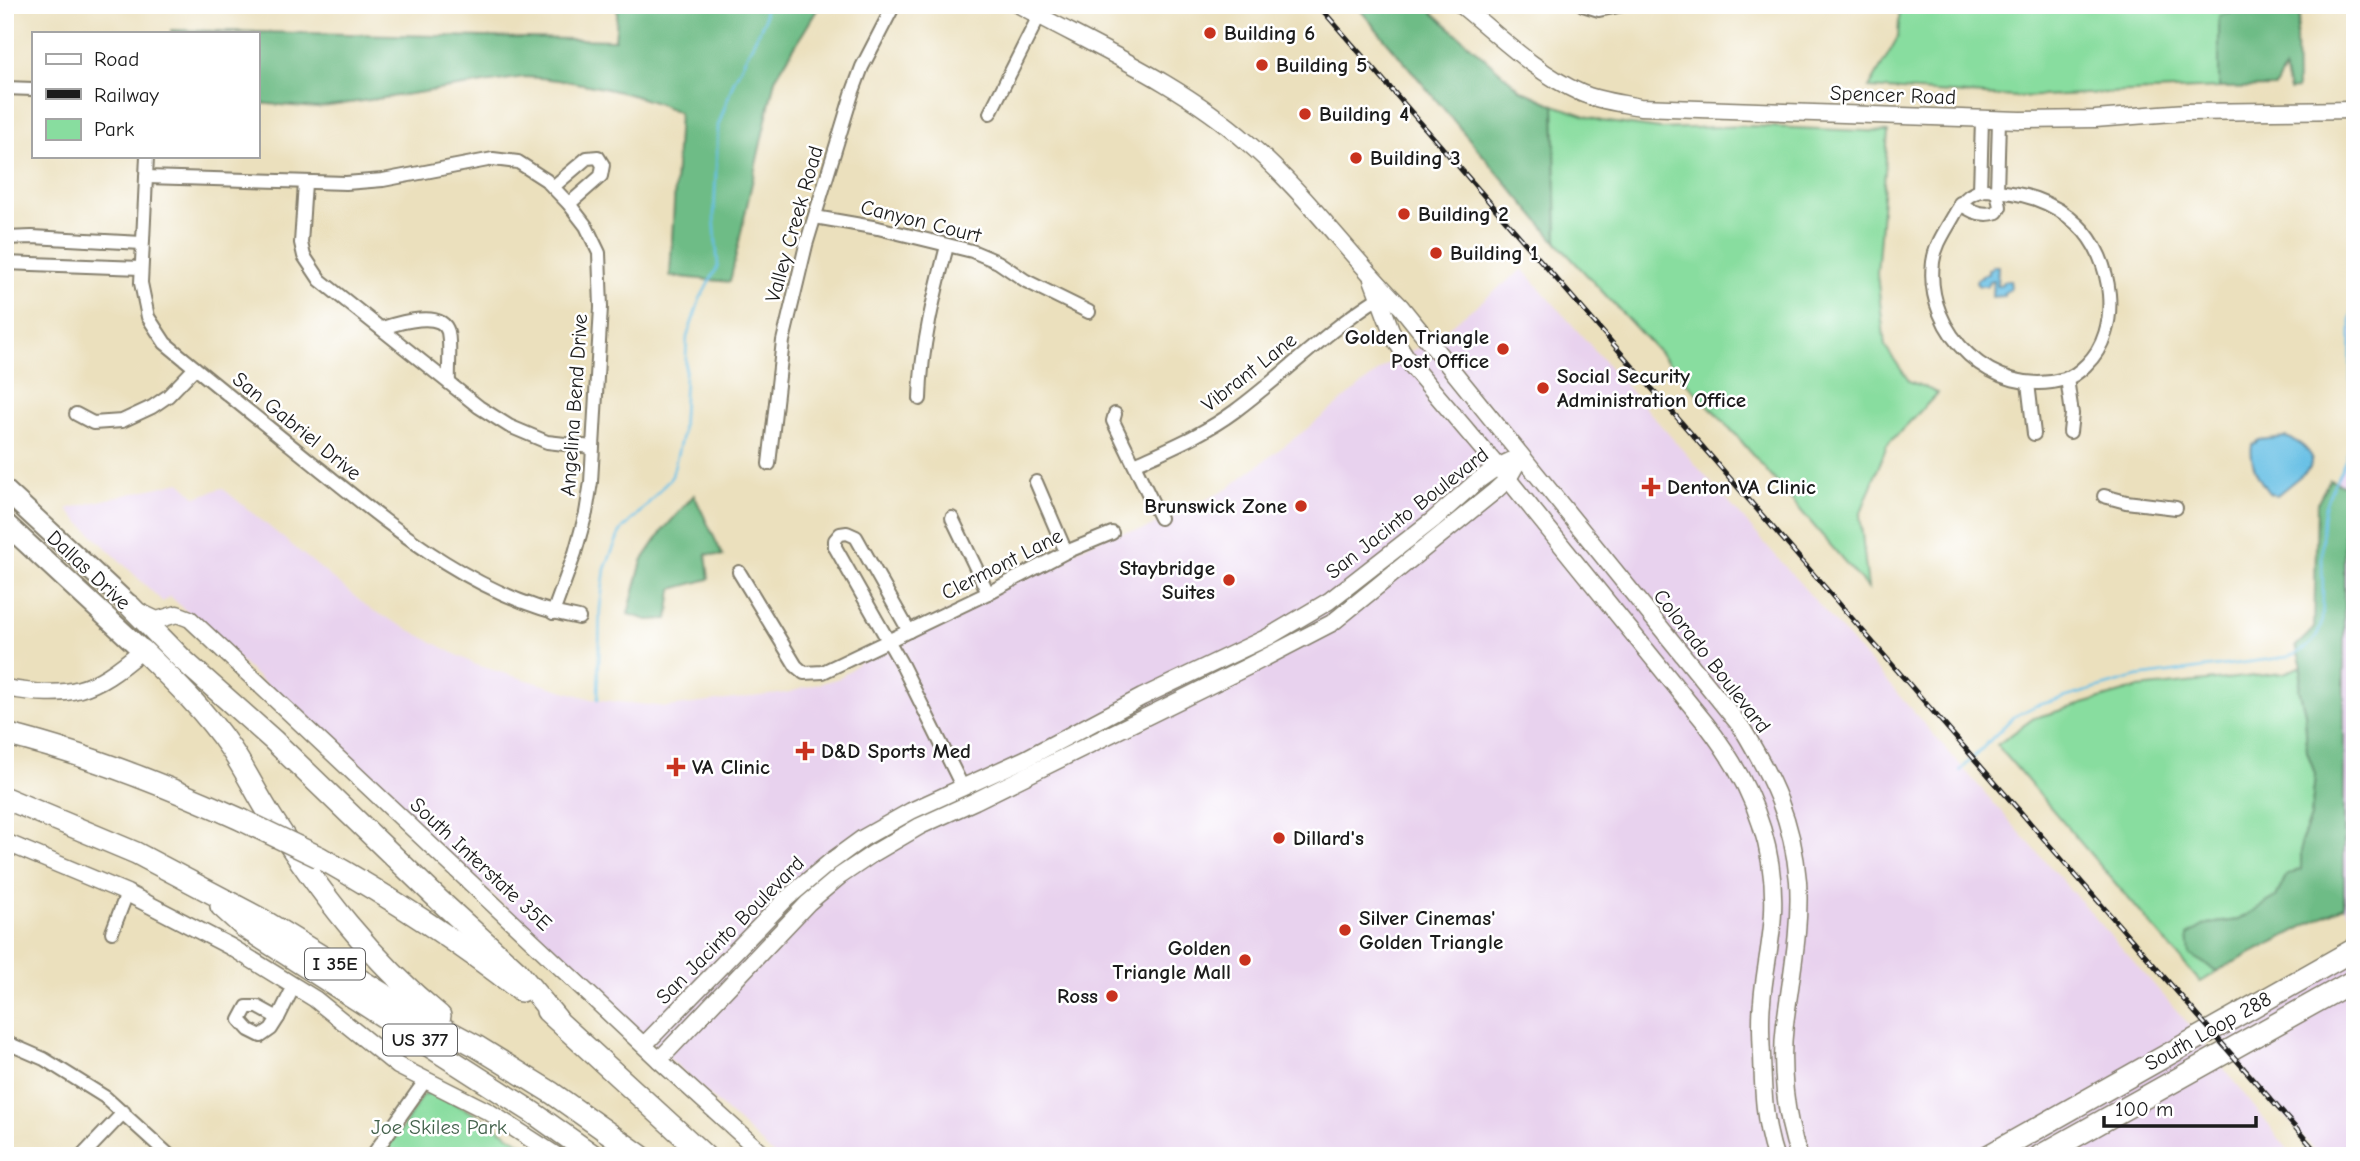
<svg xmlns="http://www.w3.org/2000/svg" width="2360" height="1161" viewBox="0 0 2360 1161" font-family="'Comic Neue',sans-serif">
<rect width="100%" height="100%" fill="#fff"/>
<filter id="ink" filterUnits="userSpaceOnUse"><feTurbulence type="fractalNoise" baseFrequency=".0143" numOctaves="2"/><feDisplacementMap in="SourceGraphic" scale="14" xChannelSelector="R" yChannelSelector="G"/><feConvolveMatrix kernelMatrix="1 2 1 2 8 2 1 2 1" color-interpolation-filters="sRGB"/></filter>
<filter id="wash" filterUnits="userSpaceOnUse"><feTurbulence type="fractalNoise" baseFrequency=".00686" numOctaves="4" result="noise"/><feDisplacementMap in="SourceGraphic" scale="28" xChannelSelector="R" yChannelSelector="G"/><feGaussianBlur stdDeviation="1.57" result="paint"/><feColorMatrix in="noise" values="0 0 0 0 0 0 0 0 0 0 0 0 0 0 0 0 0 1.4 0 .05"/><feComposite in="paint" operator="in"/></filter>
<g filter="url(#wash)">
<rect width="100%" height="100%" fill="#ebe0bd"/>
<g fill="#e8d2ee">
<polygon points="1523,269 2193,1029 2293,1156 775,1156 170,596 163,602 66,509 180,482 196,497 222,488 370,609 476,665 592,699 667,707 786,693 839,678 888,641 1112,533 1143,530 1224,491 1308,428 1389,363 1432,340"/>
<polygon points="2355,296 2355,923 2344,906 2344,507 2348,488 2335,482 2347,459 2350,445 2351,319"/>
<polygon points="2355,949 2355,1156 2320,1156 2210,1030"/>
</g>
<g fill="#88dd9f" stroke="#527c5e" stroke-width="2">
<polygon points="1900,5 2232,5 2231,13 2219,16 2219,88 2017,97 1869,88 1898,37"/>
<polygon points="1554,105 1601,121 1660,129 1750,126 1888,132 1877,274 1885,346 1909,381 1938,393 1887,445 1860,515 1868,589 1736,435 1557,243"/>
<polygon points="2302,666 2299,689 2305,713 2307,751 2315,774 2311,817 2301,842 2301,869 2286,876 2277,897 2238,920 2207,924 2191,955 2217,971 2200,982 1997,745 2034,718 2138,688 2284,673"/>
<polygon points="432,1091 486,1120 541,1156 380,1156 401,1130 422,1096"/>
</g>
<g fill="#6ebc86" stroke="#456c51" stroke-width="2">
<path d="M618 5H820L775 79 730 282 670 276 679 113C641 93 568 79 524 77L316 108 257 103V33H171V30L615 40Z"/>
<polygon points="1356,5 1424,5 1521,90 1554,105 1557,243"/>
<polygon points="2232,5 2302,5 2296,35 2297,89 2289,90 2284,69 2275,87 2219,88 2219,16 2231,13"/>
<polygon points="2348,5 2355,5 2355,76"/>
<polygon points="2330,479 2349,488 2344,507 2344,906 2217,971 2190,955 2188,935 2207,924 2238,920 2276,897 2286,876 2301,869 2301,842 2311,817 2315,774 2307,751 2305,713 2299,689 2302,666 2296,646 2314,629 2317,503"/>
<polygon points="694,495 723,556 706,554 709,579 672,589 668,619 648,620 628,614 642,561 663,530"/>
</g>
<g fill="#68c0e5" stroke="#426e80" stroke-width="2">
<polygon points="1992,266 1998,266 1997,286 2002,284 2003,281 2010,280 2011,288 2004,293 2004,296 1992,297 1993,280 1989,281 1987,286 1979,286 1976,283 1977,279 1982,277 1982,275 1988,274 1988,270 1992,269"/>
<path d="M2285 437C2298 441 2305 446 2312 457L2310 468 2277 495 2269 493C2258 479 2249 463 2252 445L2259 440Z"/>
</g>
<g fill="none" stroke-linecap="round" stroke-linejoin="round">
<g stroke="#68c0e5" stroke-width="2.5">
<polyline points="598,699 600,608 605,569 620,532 646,506 672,476 682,435 687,337 700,299 718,266 714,216 718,126 734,81 764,21 765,5"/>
<path d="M1960 771 2013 717 2035 706 2137 677 2287 657C2306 651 2320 640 2322 619 2325 584 2319 546 2324 511 2328 487 2346 469 2350 445L2351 319 2355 296"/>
</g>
</g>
</g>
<g filter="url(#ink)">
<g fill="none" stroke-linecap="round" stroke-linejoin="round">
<defs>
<g id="street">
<polyline points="1583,5 1599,10 1623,5"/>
<polyline points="5,88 33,89"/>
<polyline points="990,113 1039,16"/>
<path d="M147 156 141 283 148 317 165 343C213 383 262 422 310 461 391 526 474 598 579 618"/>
<polyline points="146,177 346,183 383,180 493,159 518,162 546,180 569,204 586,226 599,253 601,307 591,482 586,513 575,553 553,613"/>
<polyline points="305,183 301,243 304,256 320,280 479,407 509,426 547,442 592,447"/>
<polyline points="553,187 587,158 598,157 603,165 601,176 569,204"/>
<path d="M1986 190C2021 192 2052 200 2078 225 2113 258 2123 330 2086 365 2080 371 2073 377 2065 379 1994 400 1924 333 1933 262 1935 246 1944 233 1952 219 1961 203 1967 192 1986 190Z"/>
<polyline points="1980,191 1982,119"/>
<path d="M1960 203C1971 212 1983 217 1997 212L2000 207 1997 191 1999 120"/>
<polyline points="815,217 878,228 972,251 998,262 1026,281 1089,312"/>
<polyline points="5,238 32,237 142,243"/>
<polyline points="5,263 141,268"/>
<path d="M382 328C398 323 442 309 448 332 451 348 448 367 449 383"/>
<polyline points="2067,378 2072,414 2070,432"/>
<polyline points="2028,383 2034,434"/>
<path d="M920 399C921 347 934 296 947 246"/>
<polyline points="76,414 93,423 122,421 152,407 168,396 195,368"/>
<polyline points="1115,414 1113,421 1160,518"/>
<polyline points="769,464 783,341 806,245 852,94 862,67 894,5"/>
<path d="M1135 464C1170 448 1204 434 1235 411 1284 375 1326 331 1378 298"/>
<polyline points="1036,482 1066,552"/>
<polyline points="2104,496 2126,502 2176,508"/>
<polyline points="952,518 988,593"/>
<polyline points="739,572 796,666 804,673 823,672 988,593 1066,552 1112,533"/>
<polyline points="909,631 856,537 847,533 840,534 835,540 835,547 902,665 963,788"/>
<polyline points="112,932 127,893"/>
<polygon points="247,1007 258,1007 278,1018 271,1029 261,1036 249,1030 240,1020"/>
<polyline points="278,1018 294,986"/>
<polyline points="5,1042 44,1059 105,1097 170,1156"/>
<polyline points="82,1156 124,1112"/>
<polyline points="372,1156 425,1081"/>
</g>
<g id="secondary">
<path d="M1019 5C1096 47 1182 84 1248 143 1305 192 1348 254 1401 307L1742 728C1772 778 1793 820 1798 881 1801 929 1791 976 1785 1024 1780 1066 1785 1116 1799 1156"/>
<path d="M1461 5C1499 36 1536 73 1581 93 1599 101 1621 103 1640 107L2020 120 2095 119 2186 112 2355 110"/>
<path d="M1372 279 1394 338 1412 366 1508 479 1706 724C1748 778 1776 842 1773 912 1772 942 1764 972 1762 1002 1760 1020 1761 1037 1762 1055 1763 1090 1764 1123 1775 1156"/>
<polyline points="140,612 157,620 177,614 190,619 659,1060 765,1156"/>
<path d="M5 688C70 699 92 693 142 650"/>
<polyline points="5,842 127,893 231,947 315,999 398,1066 489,1112 557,1156"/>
<polyline points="644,1045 786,899 830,862 863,838 911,811 1025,759 1142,697 1268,637 1329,601 1433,520 1476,482 1497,467 1521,456"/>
<polyline points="659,1060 808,903 840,876 874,853 920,826 975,801 1247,667 1332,623 1495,491 1508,479 1521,456"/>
</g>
<g id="primary">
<polyline points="5,490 130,606"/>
<polyline points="5,523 142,650"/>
</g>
<g id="highway">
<polyline points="130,606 183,660 273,740 440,901 517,971 557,1019"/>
<path d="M142 650C174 681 206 712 231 749 246 771 257 795 272 818 319 892 371 960 440 1016"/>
<path d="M5 734C87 754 165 785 242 820"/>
<polyline points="5,798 136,853 261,919 409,1010 476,1046 552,1093 641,1156"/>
<path d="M319 857C390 897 458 941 521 991"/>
<polyline points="221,906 244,927 532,1112 594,1156"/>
<polyline points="547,1011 705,1156"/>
<polyline points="1988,1156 2355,949"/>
<polyline points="2040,1156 2355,980"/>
</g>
</defs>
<use href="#street" stroke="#847e6c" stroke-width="16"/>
<use href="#secondary" stroke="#847e6c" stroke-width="19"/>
<use href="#primary" stroke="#847e6c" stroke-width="23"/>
<use href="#highway" stroke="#847e6c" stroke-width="24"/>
<use href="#street" stroke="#fff" stroke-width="12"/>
<use href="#secondary" stroke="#fff" stroke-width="16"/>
<use href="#primary" stroke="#fff" stroke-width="19"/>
<use href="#highway" stroke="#fff" stroke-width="21"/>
<defs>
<polyline id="rail" points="1318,5 2320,1156"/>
</defs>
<use href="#rail" stroke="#1c1c1c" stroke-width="5"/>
<use href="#rail" stroke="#fff" stroke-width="2.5" stroke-dasharray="8" stroke-linecap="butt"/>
<defs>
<polyline id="highway-bridge" points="242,820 319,857"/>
</defs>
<use href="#highway-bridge" stroke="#847e6c" stroke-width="24" stroke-linecap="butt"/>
<use href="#highway-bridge" stroke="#fff" stroke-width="21"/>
</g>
</g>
<g fill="#c8321e" stroke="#fff" stroke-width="2.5">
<circle cx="1210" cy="33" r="7"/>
<circle cx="1262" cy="65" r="7"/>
<circle cx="1305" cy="114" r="7"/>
<circle cx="1356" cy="158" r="7"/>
<circle cx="1404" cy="214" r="7"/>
<circle cx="1436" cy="253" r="7"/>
<circle cx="1503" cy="349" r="7"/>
<circle cx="1543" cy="388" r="7"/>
<path d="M1647.5 476.5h7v7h7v7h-7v7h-7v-7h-7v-7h7z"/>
<circle cx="1301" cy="506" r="7"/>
<circle cx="1229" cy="580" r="7"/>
<path d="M801.5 740.5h7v7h7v7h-7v7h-7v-7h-7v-7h7z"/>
<path d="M672.5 756.5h7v7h7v7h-7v7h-7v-7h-7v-7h7z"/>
<circle cx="1279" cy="838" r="7"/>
<circle cx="1345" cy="930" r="7"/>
<circle cx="1245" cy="960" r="7"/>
<circle cx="1112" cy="996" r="7"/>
</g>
<g text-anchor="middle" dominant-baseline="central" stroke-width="5" stroke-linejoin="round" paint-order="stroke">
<g fill="#fff" stroke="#606060" stroke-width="2">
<rect x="305" y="948.5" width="60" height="31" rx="5"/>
<rect x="383" y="1024.5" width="74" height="31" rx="5"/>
</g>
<g font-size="19" font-weight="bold" fill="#1c1c1c">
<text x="335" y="964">I 35E</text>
<text x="420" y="1040">US 377</text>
</g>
<g font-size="21" font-weight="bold" fill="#1c1c1c" stroke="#fff" text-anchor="start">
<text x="1224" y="33">Building 6</text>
<text x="1276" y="65">Building 5</text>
<text x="1319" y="114">Building 4</text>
<text x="1370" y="158">Building 3</text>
<text x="1418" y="214">Building 2</text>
<text x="1450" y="253">Building 1</text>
<text x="1489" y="337" text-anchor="end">Golden Triangle<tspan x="1489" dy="24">Post Office</tspan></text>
<text x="1557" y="376">Social Security<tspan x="1557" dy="24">Administration Office</tspan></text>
<text x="1667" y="487">Denton VA Clinic</text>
<text x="1287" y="506" text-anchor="end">Brunswick Zone</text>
<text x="1215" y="568" text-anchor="end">Staybridge<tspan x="1215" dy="24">Suites</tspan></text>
<text x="821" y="751">D&amp;D Sports Med</text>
<text x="692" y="767">VA Clinic</text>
<text x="1293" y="838">Dillard's</text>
<text x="1359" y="918">Silver Cinemas'<tspan x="1359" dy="24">Golden Triangle</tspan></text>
<text x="1231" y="948" text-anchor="end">Golden<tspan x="1231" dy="24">Triangle Mall</tspan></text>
<text x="1098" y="996" text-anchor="end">Ross</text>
</g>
<g font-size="21" fill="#1c1c1c" stroke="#fff">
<text transform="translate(1893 95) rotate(2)">Spencer Road</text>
<text transform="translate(921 221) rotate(14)">Canyon Court</text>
<text transform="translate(794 224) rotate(-74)">Valley Creek Road</text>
<text transform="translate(1249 372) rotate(-38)">Vibrant Lane</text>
<text transform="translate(574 405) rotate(-86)">Angelina Bend Drive</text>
<text transform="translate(297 426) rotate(39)">San Gabriel Drive</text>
<text transform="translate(1407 513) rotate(-38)">San Jacinto Boulevard</text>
<text transform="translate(1002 564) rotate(-27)">Clermont Lane</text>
<text transform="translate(89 570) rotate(43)">Dallas Drive</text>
<text transform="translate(1712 661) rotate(52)">Colorado Boulevard</text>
<text transform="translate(481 864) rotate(43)">South Interstate 35E</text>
<text transform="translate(730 930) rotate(-45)">San Jacinto Boulevard</text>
<text transform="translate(2208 1031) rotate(-29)">South Loop 288</text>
</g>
<g font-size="21" fill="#42604a" stroke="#fff">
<text x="439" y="1127">Joe Skiles Park</text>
</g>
</g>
<rect width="2360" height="1161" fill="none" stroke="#fff" stroke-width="28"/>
<rect x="32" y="32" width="228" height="126" fill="#ffffff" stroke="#a4a4a4" stroke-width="2"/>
<rect x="46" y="54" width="35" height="10" fill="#ffffff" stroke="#a4a4a4" stroke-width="2"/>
<text x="94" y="66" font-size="21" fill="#1c1c1c">Road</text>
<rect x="46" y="89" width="35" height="10" fill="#1c1c1c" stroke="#a4a4a4" stroke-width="2"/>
<text x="94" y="102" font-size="21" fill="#1c1c1c">Railway</text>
<rect x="46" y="119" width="35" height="21" fill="#88dd9f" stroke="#a4a4a4" stroke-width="2"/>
<text x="94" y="136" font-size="21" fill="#1c1c1c">Park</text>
<path d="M2104 1116v10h152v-10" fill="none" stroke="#1c1c1c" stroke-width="3.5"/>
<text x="2115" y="1116" font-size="21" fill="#1c1c1c" stroke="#ffffff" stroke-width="5" paint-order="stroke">100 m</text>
</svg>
